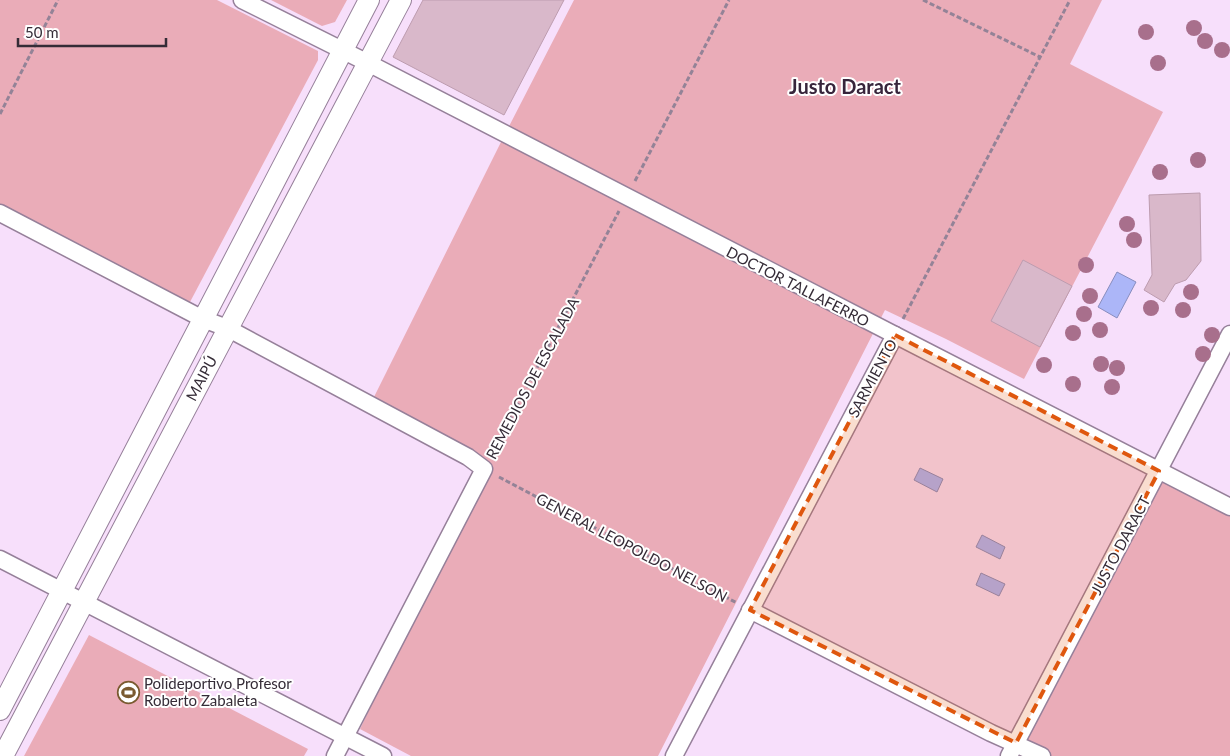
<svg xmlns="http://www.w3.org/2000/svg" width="1230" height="756" viewBox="0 0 1230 756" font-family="Lato,sans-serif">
<rect width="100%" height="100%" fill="#f7dffb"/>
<g fill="#eaacb8">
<polygon points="0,0 217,0 318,51 318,60 190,302 0,206"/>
<polygon points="271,0 347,0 335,22 322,26"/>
<polygon points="574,0 1102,0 1070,64 1163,112 1024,379 946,339 885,310 658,756 411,756 360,729 484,469 370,405 505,134"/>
<polygon points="1159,471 1230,507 1230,756 1009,756"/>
<polygon points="89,635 308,749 304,756 24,756"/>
</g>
<g fill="#acb6f8" stroke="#888dbe">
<polygon points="1117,272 1136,282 1117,318 1098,307"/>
<polygon points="920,468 943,479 937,492 914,480"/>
<polygon points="982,535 1005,547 1000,559 976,547"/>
<polygon points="981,573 1005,584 999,596 976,585"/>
</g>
<g fill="#d9b8ca" stroke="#bd9caf">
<polygon points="423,0 564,0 504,115 393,57"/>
<polygon points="1200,193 1201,261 1186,280 1175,284 1164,302 1144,290 1152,275 1149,195"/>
<polygon points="1023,260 1072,286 1040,347 991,321"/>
</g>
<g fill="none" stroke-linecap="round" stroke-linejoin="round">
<defs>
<g id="minor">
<polyline points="242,0 368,63 895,335 1230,507"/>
<polyline points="0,213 203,319 227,328 468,457 484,469 335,756"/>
<polyline points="0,559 383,756"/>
<polyline points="750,610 991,733 1042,756"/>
<polyline points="674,756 895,335"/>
<polyline points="1009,756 1230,334"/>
</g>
<g id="tertiary">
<polyline points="0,710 369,0"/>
<polyline points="3,756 401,0"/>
</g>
</defs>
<use href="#minor" stroke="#96809a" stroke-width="19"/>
<use href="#tertiary" stroke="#96809a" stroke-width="22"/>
<g stroke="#948397" stroke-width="3" stroke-dasharray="5 2.5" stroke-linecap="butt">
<polyline points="923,0 1040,57"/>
<polyline points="0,114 58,0"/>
<polyline points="635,181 729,0"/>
<polyline points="903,319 1070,0"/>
<polyline points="492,454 619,211"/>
<polyline points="499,477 737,603"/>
</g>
<use href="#minor" stroke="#fff" stroke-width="16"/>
<use href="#tertiary" stroke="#fff" stroke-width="20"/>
</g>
<g fill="#a86f8c">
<circle cx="1194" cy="28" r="8"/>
<circle cx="1146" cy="32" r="8"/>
<circle cx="1205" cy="41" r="8"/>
<circle cx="1222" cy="50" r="8"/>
<circle cx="1158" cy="63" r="8"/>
<circle cx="1198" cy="160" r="8"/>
<circle cx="1160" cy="172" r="8"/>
<circle cx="1127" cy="224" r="8"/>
<circle cx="1134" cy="240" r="8"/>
<circle cx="1086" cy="265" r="8"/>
<circle cx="1191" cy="292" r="8"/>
<circle cx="1090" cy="296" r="8"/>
<circle cx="1151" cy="308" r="8"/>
<circle cx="1183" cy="310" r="8"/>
<circle cx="1084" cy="314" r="8"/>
<circle cx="1100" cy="330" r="8"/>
<circle cx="1073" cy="333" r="8"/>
<circle cx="1212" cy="335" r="8"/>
<circle cx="1203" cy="354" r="8"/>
<circle cx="1101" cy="364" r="8"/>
<circle cx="1044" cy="365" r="8"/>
<circle cx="1117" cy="368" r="8"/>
<circle cx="1073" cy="384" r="8"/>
<circle cx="1112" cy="387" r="8"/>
</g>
<path fill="#df570e" fill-opacity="0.2" stroke="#df570e" stroke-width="4" stroke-dasharray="10 6" stroke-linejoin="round" d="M895 335 1159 471 1016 743 750 610Z"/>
<defs>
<symbol id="stadium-ring" viewBox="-11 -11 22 22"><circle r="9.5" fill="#fff" stroke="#7a5a30" stroke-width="1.5"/><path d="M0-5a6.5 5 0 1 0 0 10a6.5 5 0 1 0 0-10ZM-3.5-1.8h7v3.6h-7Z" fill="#7a5a30"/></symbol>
</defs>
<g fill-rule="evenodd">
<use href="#stadium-ring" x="116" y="680" width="25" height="25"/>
</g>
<g text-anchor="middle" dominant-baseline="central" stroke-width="4" stroke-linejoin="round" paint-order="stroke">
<g font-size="15" fill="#352c37" stroke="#fff">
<text transform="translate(798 286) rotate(27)">DOCTOR TALLAFERRO</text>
<text transform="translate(201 378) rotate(-62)">MAIPÚ</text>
<text transform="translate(532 378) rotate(-62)">REMEDIOS DE ESCALADA</text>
<text transform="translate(872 378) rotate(-62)">SARMIENTO</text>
<text transform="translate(1120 545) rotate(-62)">JUSTO DARACT</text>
<text transform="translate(632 547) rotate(28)">GENERAL LEOPOLDO NELSON</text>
</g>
<g font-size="15" fill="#352c37" stroke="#fff" text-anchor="start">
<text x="144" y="683">Polideportivo Profesor<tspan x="144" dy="17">Roberto Zabaleta</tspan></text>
</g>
<g font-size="20" font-weight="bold" fill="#37253b" stroke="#fff">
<text x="845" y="86">Justo Daract</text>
</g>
</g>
<path d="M18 38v8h148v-8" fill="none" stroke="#352c37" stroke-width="2.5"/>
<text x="25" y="38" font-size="15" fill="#352c37" stroke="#ffffff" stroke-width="4" paint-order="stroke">50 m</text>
</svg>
